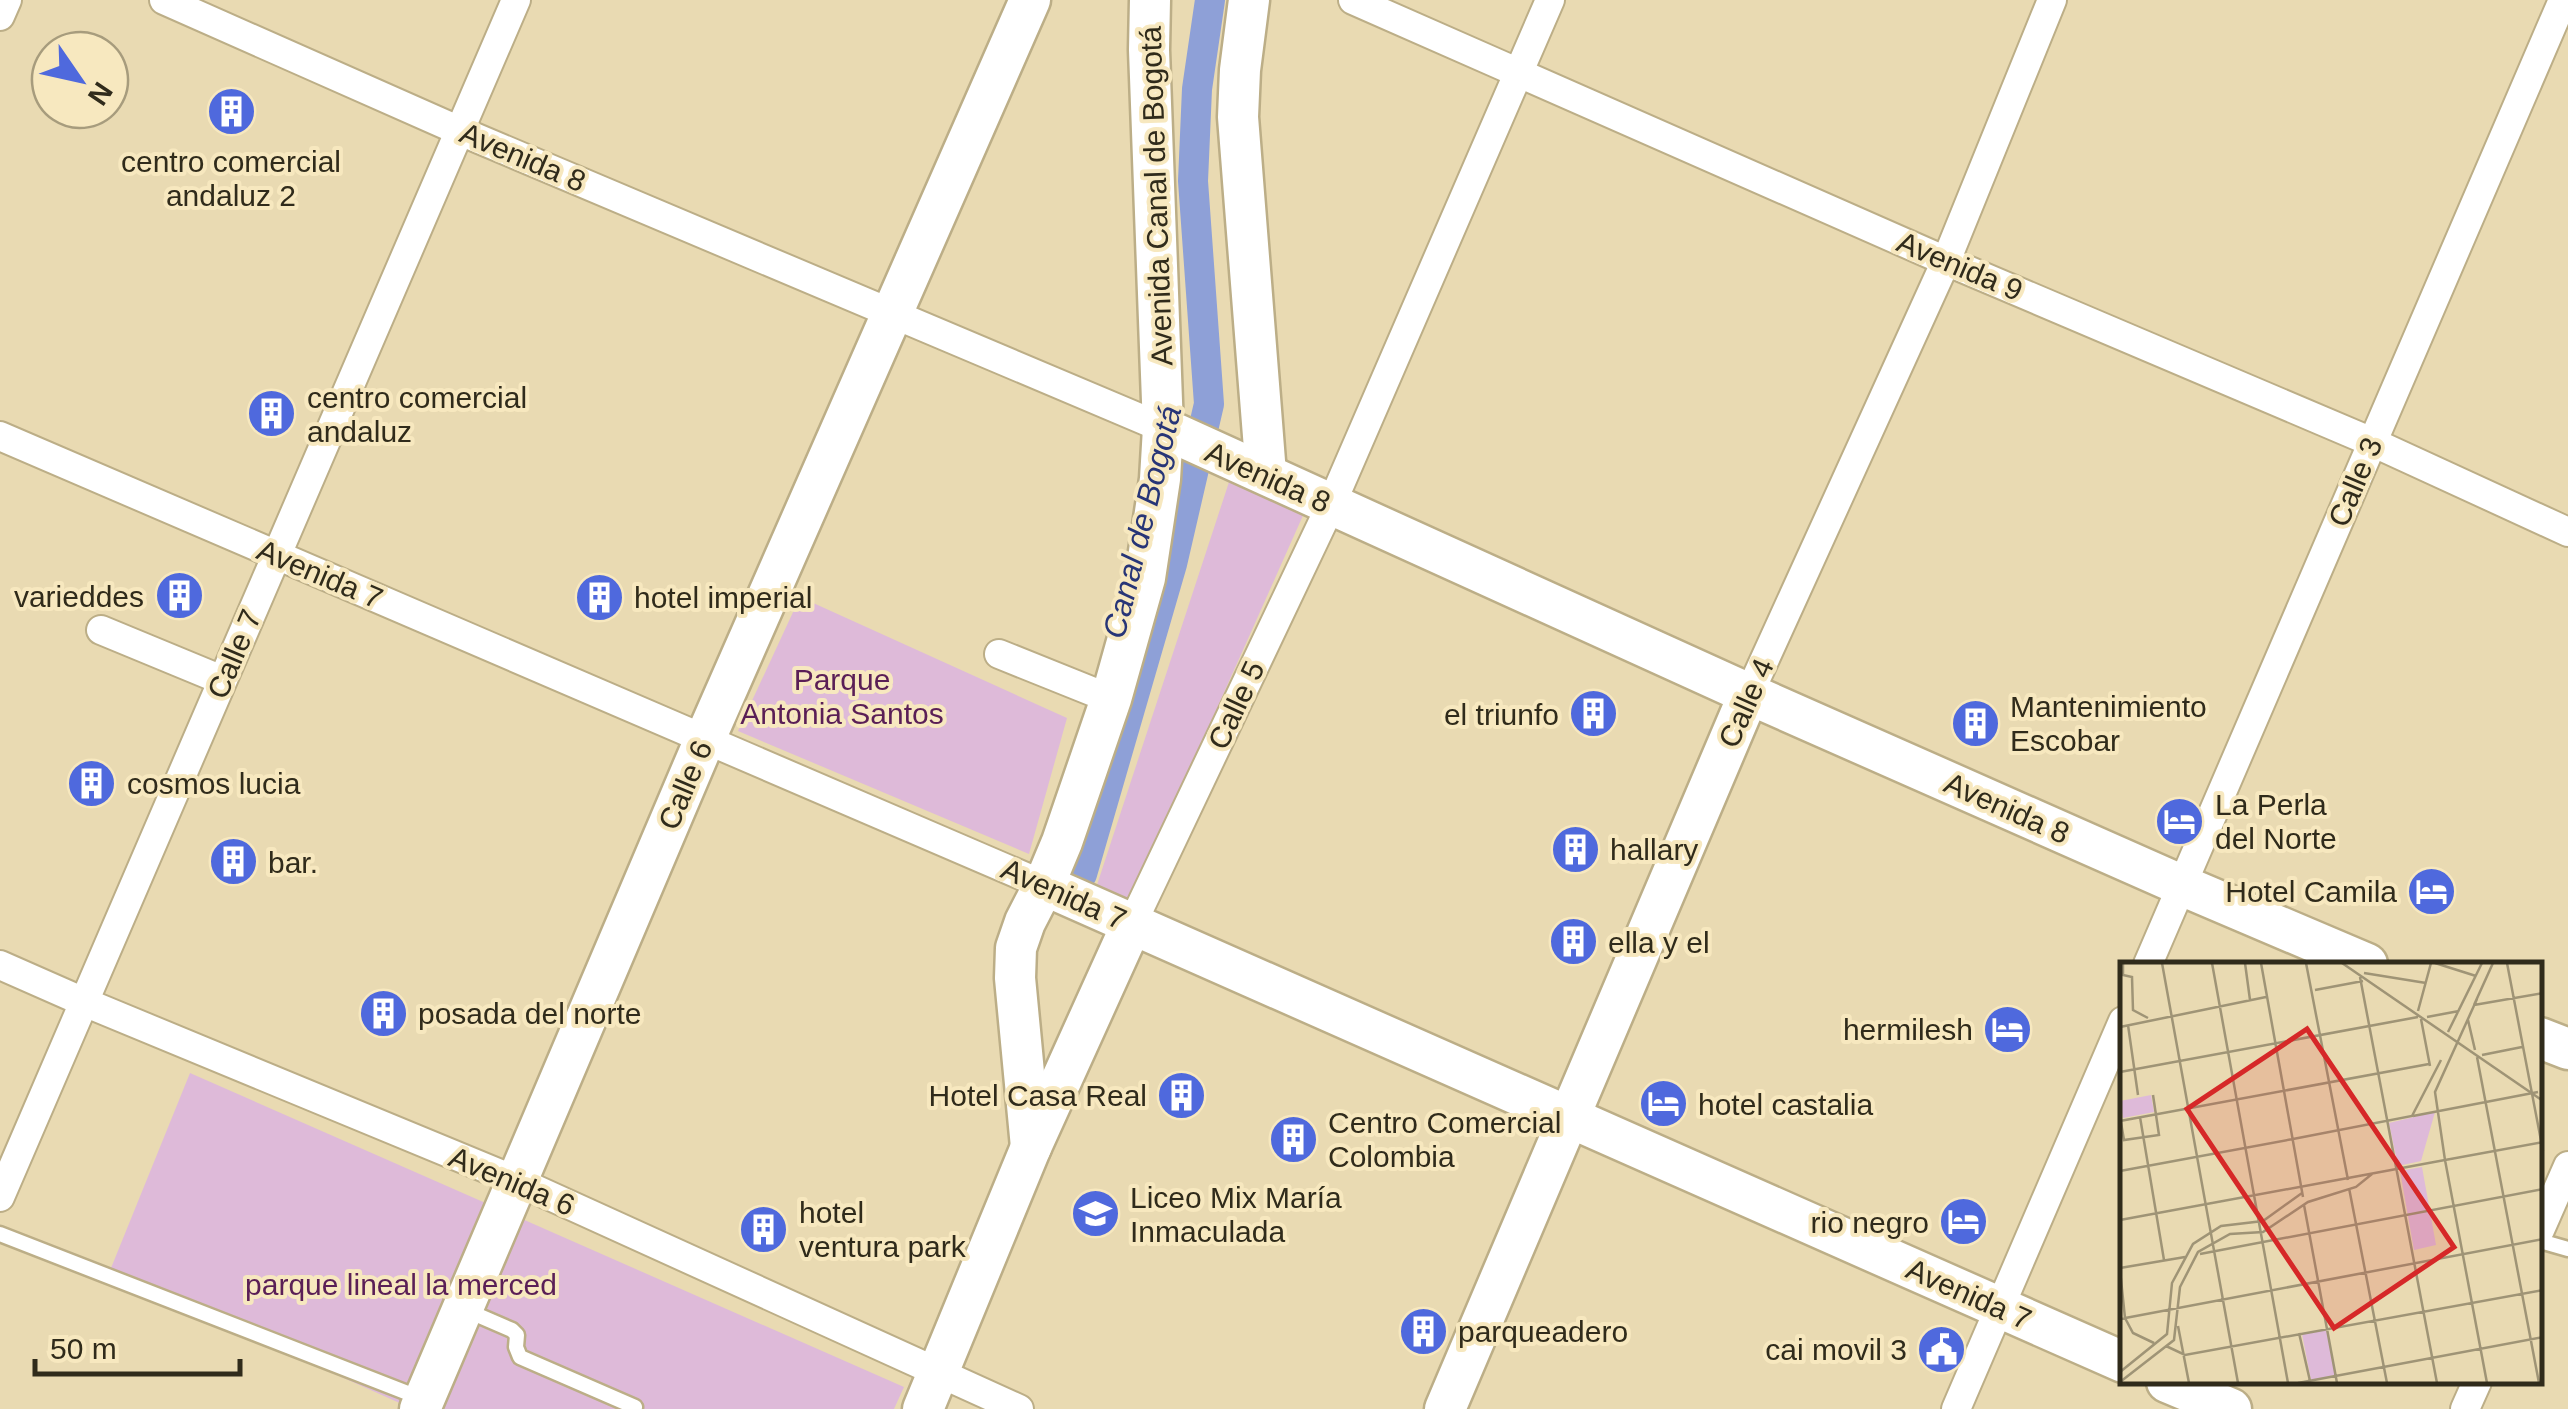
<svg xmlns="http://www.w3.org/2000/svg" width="2568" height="1409" viewBox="0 0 2568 1409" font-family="Arial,sans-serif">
<rect width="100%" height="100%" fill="#e9dab2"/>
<g fill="#debad9">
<polygon points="1230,479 1305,511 1131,901 1095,891"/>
<polygon points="800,597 1067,718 1029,854 738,731"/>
<polygon points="190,1073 904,1387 894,1409 413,1409 109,1273"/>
</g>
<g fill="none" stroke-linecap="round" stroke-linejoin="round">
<polyline stroke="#8ea0d7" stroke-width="30" points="1082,874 1172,564 1209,404 1193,181 1197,89 1210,0"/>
<defs>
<g id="lane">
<polyline points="0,1234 423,1399"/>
<polyline points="2540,1241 2568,1249"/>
<polyline points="468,1311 512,1330 517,1335 516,1347 520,1357 635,1407"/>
</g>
<g id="street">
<polyline points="164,0 460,131 1163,428"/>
<polyline points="1353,0 1946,261 2372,442 2568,532"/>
<polyline points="0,16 7,0"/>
<polyline points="0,436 1044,885"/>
<polyline points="101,630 222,680"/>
<polyline points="999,654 1111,699"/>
<polyline points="1749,694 1946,261 2052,0"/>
<polyline points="1132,924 1331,505 1550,0"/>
<polyline points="2148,964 2563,0"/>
<polyline points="0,965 84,1002 517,1181 1019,1409"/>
<polyline points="0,1197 516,0"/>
<polyline points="2540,1230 2568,1166"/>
<polyline points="1956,1409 2123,1021"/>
<polyline points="2465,1409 2477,1382"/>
</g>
<g id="secondary">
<polyline points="1249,0 1240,70 1238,117 1266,474"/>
<polyline points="1163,428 1749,694 2181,885 2367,964"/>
<polyline points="1044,885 2123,1362"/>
<polyline points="2540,1038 2568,1049"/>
<polyline points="1031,1147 1015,978 1016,948 1025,922 1044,885 1062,842 1111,699 1145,578 1160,479 1163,428 1149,50 1150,0"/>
<polyline points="2167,1382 2231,1409"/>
<polyline points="420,1409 705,739 1030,0"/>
<polyline points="923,1409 1031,1147 1132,924"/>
<polyline points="1445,1409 1749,694"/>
</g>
</defs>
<use href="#lane" stroke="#bcae87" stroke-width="19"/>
<use href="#street" stroke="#bcae87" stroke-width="32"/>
<use href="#secondary" stroke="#bcae87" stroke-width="45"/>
<use href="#lane" stroke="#fff" stroke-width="14"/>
<use href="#street" stroke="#fff" stroke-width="28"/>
<use href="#secondary" stroke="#fff" stroke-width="40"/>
</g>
<defs>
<symbol id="building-disc" viewBox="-11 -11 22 22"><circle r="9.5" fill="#4f69dd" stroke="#f7e8bf"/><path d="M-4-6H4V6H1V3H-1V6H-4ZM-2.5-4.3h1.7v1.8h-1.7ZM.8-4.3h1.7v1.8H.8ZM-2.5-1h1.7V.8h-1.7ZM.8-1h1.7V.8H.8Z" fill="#fff"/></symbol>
<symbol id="hotel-disc" viewBox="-11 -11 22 22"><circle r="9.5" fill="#4f69dd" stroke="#f7e8bf"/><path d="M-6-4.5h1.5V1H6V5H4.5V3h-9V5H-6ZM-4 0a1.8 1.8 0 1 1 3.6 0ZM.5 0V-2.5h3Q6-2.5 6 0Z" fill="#fff"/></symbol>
<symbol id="school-disc" viewBox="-11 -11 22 22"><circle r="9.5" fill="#4f69dd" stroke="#f7e8bf"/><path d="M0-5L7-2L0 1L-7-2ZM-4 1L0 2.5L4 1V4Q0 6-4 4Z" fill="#fff"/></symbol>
<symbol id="civic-disc" viewBox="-11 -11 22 22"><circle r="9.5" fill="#4f69dd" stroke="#f7e8bf"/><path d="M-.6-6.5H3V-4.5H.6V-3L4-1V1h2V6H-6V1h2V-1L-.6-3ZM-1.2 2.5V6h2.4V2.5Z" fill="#fff"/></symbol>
</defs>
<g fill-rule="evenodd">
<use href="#building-disc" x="204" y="84" width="55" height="55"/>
<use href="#building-disc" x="244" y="386" width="55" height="55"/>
<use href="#building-disc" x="152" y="568" width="55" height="55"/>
<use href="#building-disc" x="572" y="570" width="55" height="55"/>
<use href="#building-disc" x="1566" y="686" width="55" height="55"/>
<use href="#building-disc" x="1948" y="696" width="55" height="55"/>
<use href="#building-disc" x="64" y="756" width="55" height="55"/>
<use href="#hotel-disc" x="2152" y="794" width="55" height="55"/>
<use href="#building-disc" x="1548" y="822" width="55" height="55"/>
<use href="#building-disc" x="206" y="834" width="55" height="55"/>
<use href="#hotel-disc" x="2404" y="864" width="55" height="55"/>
<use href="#building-disc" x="1546" y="914" width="55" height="55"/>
<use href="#building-disc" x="356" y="986" width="55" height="55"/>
<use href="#hotel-disc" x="1980" y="1002" width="55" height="55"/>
<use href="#building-disc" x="1154" y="1068" width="55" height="55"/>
<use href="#hotel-disc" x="1636" y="1076" width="55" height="55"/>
<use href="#building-disc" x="1266" y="1112" width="55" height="55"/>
<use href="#school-disc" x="1068" y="1186" width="55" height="55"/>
<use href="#hotel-disc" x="1936" y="1194" width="55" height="55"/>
<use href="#building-disc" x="736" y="1202" width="55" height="55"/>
<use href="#building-disc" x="1396" y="1304" width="55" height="55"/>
<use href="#civic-disc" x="1914" y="1322" width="55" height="55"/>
</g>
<g text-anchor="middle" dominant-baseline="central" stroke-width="8" stroke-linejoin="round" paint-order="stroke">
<g font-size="30" fill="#302b1b" stroke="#f7e8bf">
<text transform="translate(523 157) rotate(23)">Avenida 8</text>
<text transform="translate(1156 196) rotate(-92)">Avenida Canal de Bogotá</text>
<text transform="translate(1960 266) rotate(23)">Avenida 9</text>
<text transform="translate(1268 477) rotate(24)">Avenida 8</text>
<text transform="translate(2355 482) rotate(-67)">Calle 3</text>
<text transform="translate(320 574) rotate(23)">Avenida 7</text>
<text transform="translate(234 654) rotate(-67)">Calle 7</text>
<text transform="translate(1746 703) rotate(-66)">Calle 4</text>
<text transform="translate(1236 705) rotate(-65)">Calle 5</text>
<text transform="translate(685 785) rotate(-67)">Calle 6</text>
<text transform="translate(2007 808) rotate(24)">Avenida 8</text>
<text transform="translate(1064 894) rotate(24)">Avenida 7</text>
<text transform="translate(512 1181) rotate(23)">Avenida 6</text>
<text transform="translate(1969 1294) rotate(24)">Avenida 7</text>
</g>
<g font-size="30" fill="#302b1b" stroke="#f7e8bf" text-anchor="start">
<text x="231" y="161" text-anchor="middle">centro comercial<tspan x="231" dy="34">andaluz 2</tspan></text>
<text x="307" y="397">centro comercial<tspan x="307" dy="34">andaluz</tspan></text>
<text x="144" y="596" text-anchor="end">varieddes</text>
<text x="634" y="597">hotel imperial</text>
<text x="2010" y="706">Mantenimiento<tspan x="2010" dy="34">Escobar</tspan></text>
<text x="1559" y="714" text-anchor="end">el triunfo</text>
<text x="127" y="783">cosmos lucia</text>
<text x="2215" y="804">La Perla<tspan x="2215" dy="34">del Norte</tspan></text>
<text x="1610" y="849">hallary</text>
<text x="268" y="862">bar.</text>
<text x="2397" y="891" text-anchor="end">Hotel Camila</text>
<text x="1608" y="942">ella y el</text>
<text x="418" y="1013">posada del norte</text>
<text x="1973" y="1029" text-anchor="end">hermilesh</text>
<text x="1147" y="1095" text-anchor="end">Hotel Casa Real</text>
<text x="1698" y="1104">hotel castalia</text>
<text x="1328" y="1122">Centro Comercial<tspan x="1328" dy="34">Colombia</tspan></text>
<text x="1130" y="1197">Liceo Mix María<tspan x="1130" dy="34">Inmaculada</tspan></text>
<text x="799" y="1212">hotel<tspan x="799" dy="34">ventura park</tspan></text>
<text x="1929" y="1222" text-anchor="end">rio negro</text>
<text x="1458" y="1331">parqueadero</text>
<text x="1907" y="1349" text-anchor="end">cai movil 3</text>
</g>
<g font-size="30" fill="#5a1f56" stroke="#f7e8bf">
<text x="842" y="679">Parque<tspan x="842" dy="34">Antonia Santos</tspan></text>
<text x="401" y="1284">parque lineal la merced</text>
</g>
<g font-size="32" font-style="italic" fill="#273577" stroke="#f7e8bf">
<text transform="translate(1142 522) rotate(-76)">Canal de Bogotá</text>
</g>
</g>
<g transform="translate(2120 962)">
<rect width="422" height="422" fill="#e9dab2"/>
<path d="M31 133 34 150 3 156 0 139ZM315 150 301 199 278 204 269 161ZM302 205 316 283 294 288 280 209ZM206 367 215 413 191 418 182 372Z" fill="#debad9"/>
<path fill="none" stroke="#9f9476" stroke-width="2.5" d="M3 1V13L12 15 13 48 28 56M42 1 118 421M92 1 168 421M125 1 130 38M141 1 183 235M186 1 228 218M222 1 423 139M315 1 356 14M387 1 423 189M244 11 306 21M240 15 317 421M195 28 243 19M354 43 423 31M354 43 373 1M298 49 311 1M307 55 339 49M301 57 310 104M348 58 355 88M8 63 18 133M0 65 146 35M328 70 362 1M362 93 402 85M357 95 419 421M0 110 298 55M293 154 418 130M0 155 4 178 39 173 33 133M20 155 44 298M0 159 309 102M173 177 292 154 321 98M0 209 173 177M228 216 325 198 315 130 357 37M229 226 267 421M184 243 217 421M0 258 228 216M80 292 423 227M0 306 65 295M0 308 5 356 13 371 34 381M0 357 423 277M58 364 69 421M179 371 190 419M46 384 65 393 423 328M0 410 47 372 52 321 73 282 101 264 143 259 182 231M0 420 54 378 60 325 78 290 110 272 143 270 188 240 236 225 252 212M178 421 423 375M367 421 325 198 423 180"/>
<path fill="#d62828" fill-opacity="0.15" stroke="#d62828" stroke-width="5" d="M187 67 334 285 214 366 67 147Z"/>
<rect width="422" height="422" fill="none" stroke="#302b1b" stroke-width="5"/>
</g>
<g transform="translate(80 80) rotate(124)"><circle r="48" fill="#f7e8bf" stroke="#a79c7d" stroke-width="2.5"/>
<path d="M0-8L18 38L0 25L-18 38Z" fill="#4f69dd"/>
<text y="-15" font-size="28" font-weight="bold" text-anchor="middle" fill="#302b1b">N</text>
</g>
<path d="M35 1359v15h205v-15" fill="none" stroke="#302b1b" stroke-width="5"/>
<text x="50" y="1359" font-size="30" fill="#302b1b" stroke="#f7e8bf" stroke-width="8" paint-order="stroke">50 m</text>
</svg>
